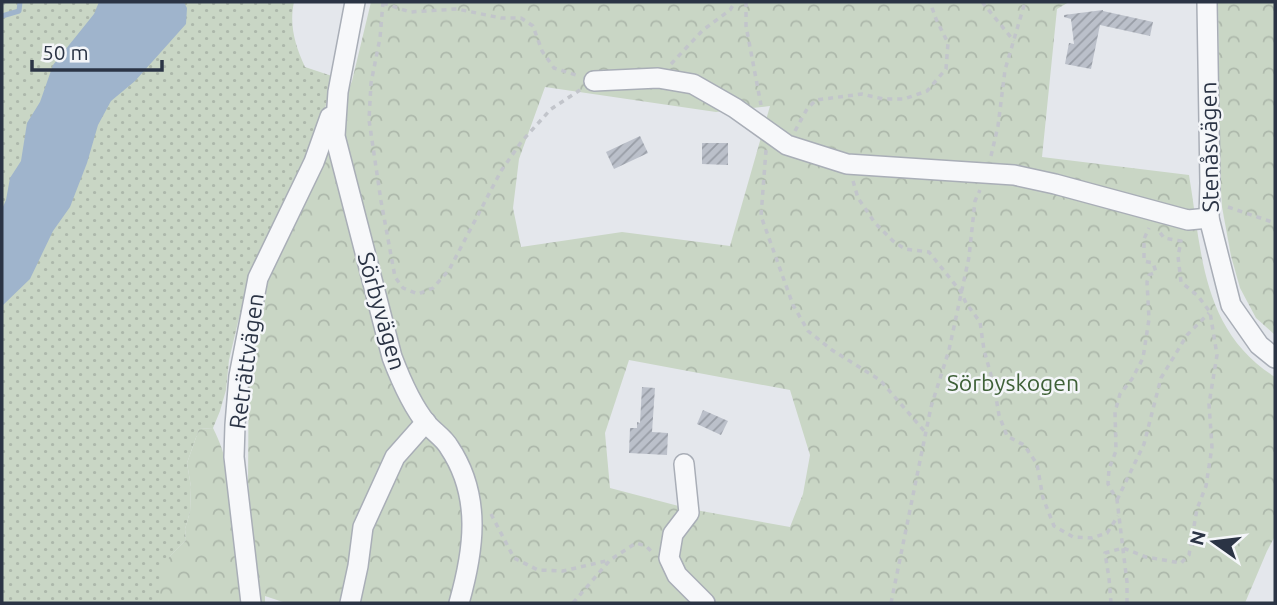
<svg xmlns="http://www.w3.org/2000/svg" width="1277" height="605" viewBox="0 0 1277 605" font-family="Ubuntu,sans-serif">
<defs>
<pattern id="green-dots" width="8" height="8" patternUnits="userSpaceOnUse" patternTransform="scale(1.75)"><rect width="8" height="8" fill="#c9d6c5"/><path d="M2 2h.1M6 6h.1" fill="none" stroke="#adb8ab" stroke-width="1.8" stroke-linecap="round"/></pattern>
<pattern id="forest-crowns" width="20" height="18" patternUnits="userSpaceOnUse" patternTransform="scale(1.75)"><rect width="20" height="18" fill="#c9d6c5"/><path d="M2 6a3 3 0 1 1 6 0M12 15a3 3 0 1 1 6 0" fill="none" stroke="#adb8ab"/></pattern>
<pattern id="building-hatch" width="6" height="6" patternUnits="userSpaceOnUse" patternTransform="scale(1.75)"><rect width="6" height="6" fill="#bbc0ca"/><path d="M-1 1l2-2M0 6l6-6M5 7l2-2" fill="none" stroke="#989da6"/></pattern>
</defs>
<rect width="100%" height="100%" fill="#e4e7ec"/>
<path fill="url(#green-dots)" d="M2 2H294C289 25 295 45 305 67L332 76 321 128 252 273 238 322 229 360 226 390 220 411 213 428 199 429 187 463 191 487 190 512 185 529 186 540 170 556 158 603H2Z"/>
<g fill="url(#forest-crowns)" fill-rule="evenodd">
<path d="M371 2H1069L1057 9 1042 157 1189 175C1202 252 1201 330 1275 377V536L1267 551 1245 603H286L265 596V603H259L248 482 249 335 264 278 330 134 352 81ZM545 87 716 112 770 106 730 246 622 232 521 247 513 208 519 159ZM629 360 790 390 810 455 803 494 790 527 690 509 610 488 605 433Z"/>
<polygon points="1218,2 1275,2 1275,335 1256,318 1240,288 1231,256 1222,207 1220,174"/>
<path d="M213 428C228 458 229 478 233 511 237 542 240 572 241 603H158L161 570 170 556 186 540 185 529 190 512 191 487 187 463 199 429Z"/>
</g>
<polygon fill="#9fb4cc" points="99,2 184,2 187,8 186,24 135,81 111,101 98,125 87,163 70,207 53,231 30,279 2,306 2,209 6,200 10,178 21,161 27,123 40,102 53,65 94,14"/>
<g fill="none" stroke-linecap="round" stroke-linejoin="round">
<polyline stroke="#9fb4cc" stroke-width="5" points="2,16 19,11 20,2"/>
</g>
<g fill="url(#building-hatch)">
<polygon points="1103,10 1103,11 1153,22 1150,36 1100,25 1091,69 1065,64 1069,43 1074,44 1071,19 1064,17 1064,15"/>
<polygon points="640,136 648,153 614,169 606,152"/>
<polygon points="702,143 728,143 728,165 702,164"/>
<polygon points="642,387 655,388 652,432 668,433 667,455 629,453 630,428 637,428 637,422 640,423"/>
<polygon points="703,410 728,421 721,435 697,424"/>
</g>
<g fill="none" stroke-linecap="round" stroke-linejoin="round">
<defs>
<g id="minor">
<path d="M355 2 338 92 335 136 392 357C400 378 412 406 427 424 434 432 444 438 449 447 482 496 474 550 459 603"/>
<polyline points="1207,2 1210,183 1209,218 1231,305 1259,345 1275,358"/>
<polyline points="594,81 658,78 693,84 735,108 787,145 847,164 1014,175 1055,184 1188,220 1209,218"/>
<polyline points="684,464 689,513 673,534 669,558 677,575 705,603"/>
<polyline points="251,603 234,457 235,425 239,376 258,278 314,162 330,117"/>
<polyline points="350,603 358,566 363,527 395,457 426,422"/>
</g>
</defs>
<use href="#minor" stroke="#a9aeb7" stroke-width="22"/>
<g stroke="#c2c5cb" stroke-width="3.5" stroke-dasharray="5 5" stroke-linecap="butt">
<polyline points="383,2 380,38 371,83 369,120 381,201 395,277 403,288 418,294 433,288 449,270 501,171 522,141 551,109 580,90"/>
<polyline points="746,2 746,26 761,105"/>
<polyline points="982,2 1014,41"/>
<polyline points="383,3 410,12 457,9 501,18 521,18 533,26 542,51 554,68 579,76"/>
<polyline points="671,64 703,30 730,10 735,2"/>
<polyline points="795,131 807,109 816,100 862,94 883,99 904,99 927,91 946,69 948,43 936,19 930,2"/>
<polyline points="766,150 761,216 793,305 808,331 832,350 880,380 926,433"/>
<polyline points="991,156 998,126 1005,70 1025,2"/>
<polyline points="853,181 858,198 875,223 893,241 905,249 929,252 961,292 966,303 980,322 984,350 994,386 999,415 1007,436 1024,445 1037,464 1043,498 1054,526 1073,537 1092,538 1107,533 1118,516"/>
<polyline points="1228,207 1275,223"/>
<polyline points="1117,500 1144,444 1161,378 1187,335 1209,313"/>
<polyline points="491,514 514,558 538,570 563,571 610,560"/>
<polyline points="573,603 610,560 636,543 646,546 651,551"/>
<polyline points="891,603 931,407 949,350 969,257 975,201 980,190"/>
<polyline points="1111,603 1109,578 1105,553 1123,548 1146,557 1181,563 1189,555 1197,509 1206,486 1212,447 1209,404 1217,355 1210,312 1198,296 1181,282 1178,256 1181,241 1164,238 1159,231"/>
<polyline points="1127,603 1127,582 1117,500 1108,484 1109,469 1116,451 1115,412 1120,394 1132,379 1143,358 1149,319 1147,282 1149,275 1156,272 1153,263 1144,261 1144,239 1149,228"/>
</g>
<use href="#minor" stroke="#f7f8fa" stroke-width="19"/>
</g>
<g text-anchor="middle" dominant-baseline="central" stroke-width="5" stroke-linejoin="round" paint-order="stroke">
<g font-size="23" fill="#2b3445" stroke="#f4f6f9">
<text transform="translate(1209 147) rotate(-91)">Stenåsvägen</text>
<text transform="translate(382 311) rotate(74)">Sörbyvägen</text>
<text transform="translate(246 361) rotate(-82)">Reträttvägen</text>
</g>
<g font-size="23" fill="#3f6138" stroke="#f4f6f9">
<text x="1013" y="382">Sörbyskogen</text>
</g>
</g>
<rect width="1277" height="605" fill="none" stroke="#2b3445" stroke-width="7"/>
<g transform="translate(1214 542) rotate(284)" stroke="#f4f6f9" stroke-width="5" paint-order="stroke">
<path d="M0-5L12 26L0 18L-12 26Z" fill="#2b3445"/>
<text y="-10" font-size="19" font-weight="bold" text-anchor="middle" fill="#2b3445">N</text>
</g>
<path d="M32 60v10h130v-10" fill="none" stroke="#2b3445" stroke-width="3.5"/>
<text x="42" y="60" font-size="21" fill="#2b3445" stroke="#f4f6f9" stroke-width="5" paint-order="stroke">50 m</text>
</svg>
